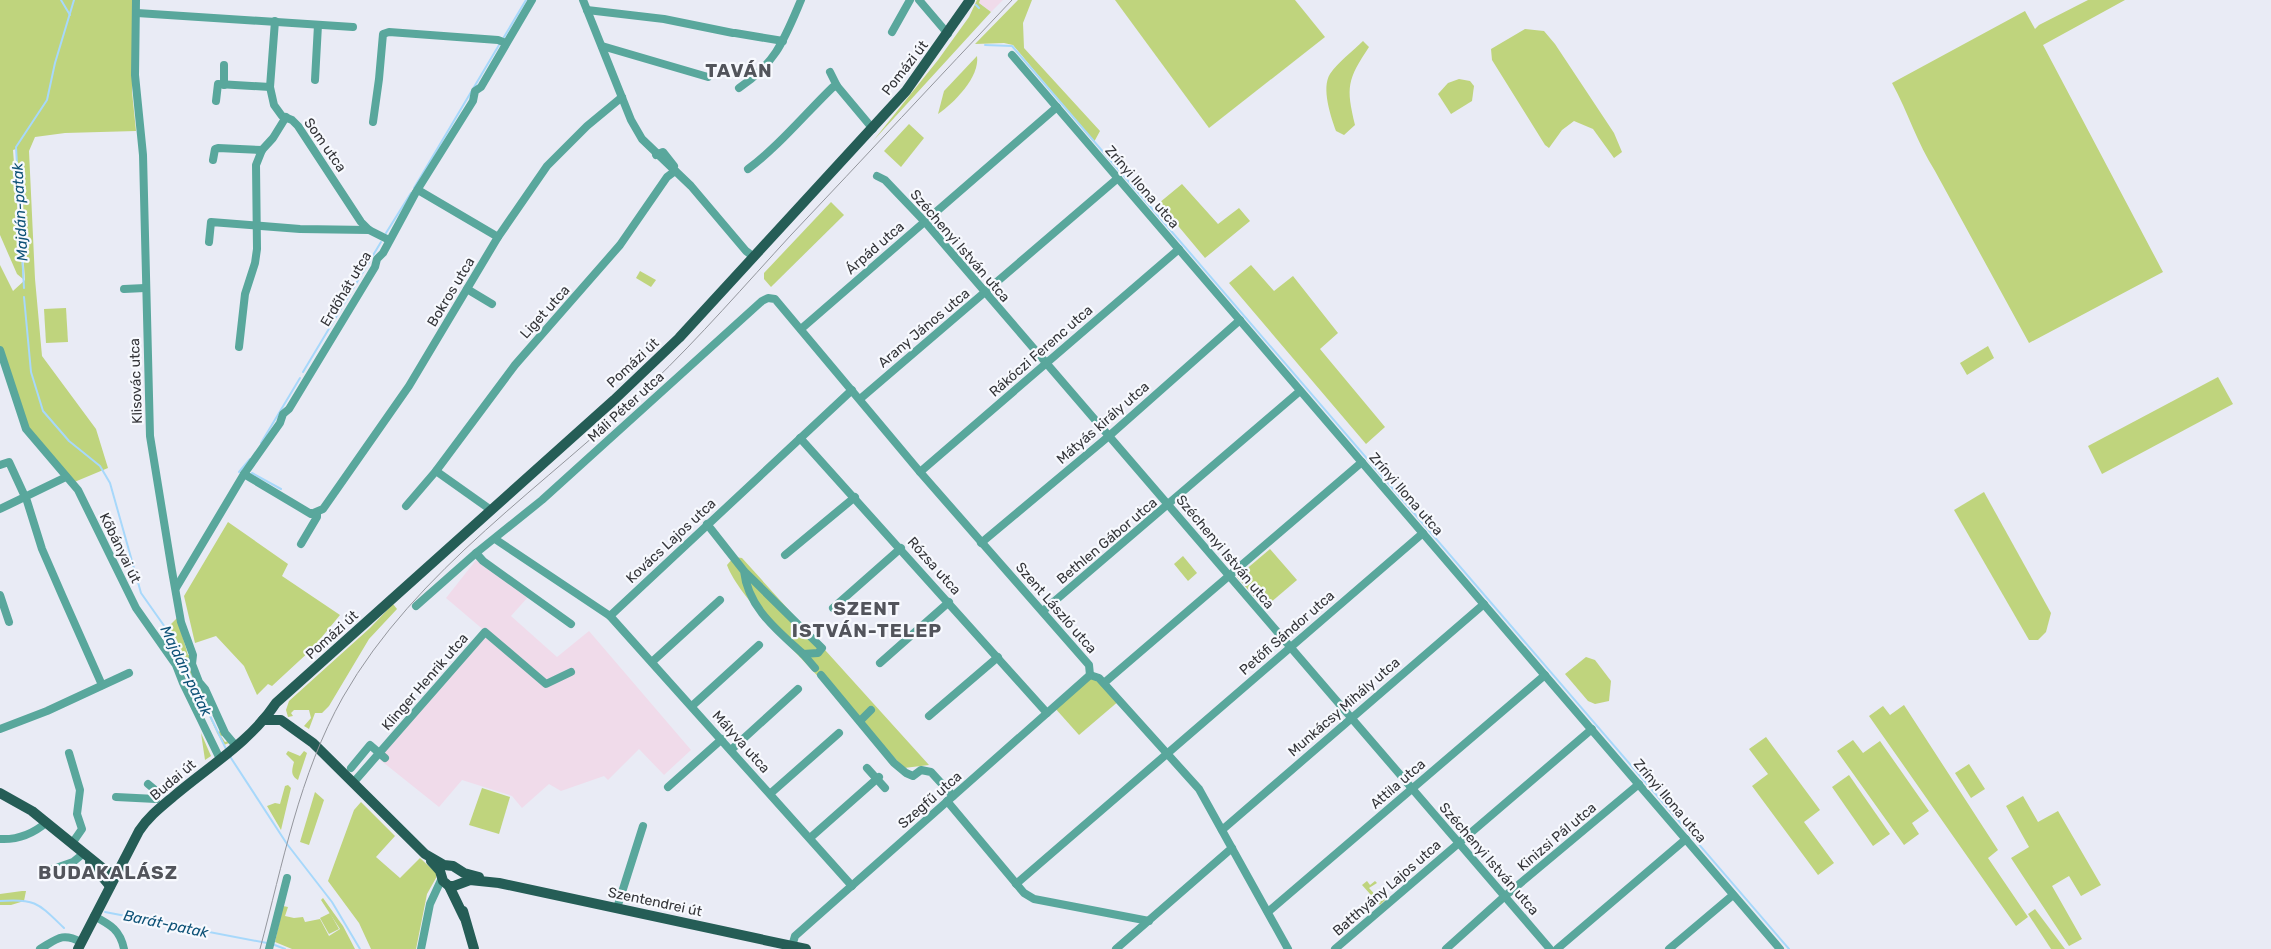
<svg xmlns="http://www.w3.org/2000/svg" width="2271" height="949" viewBox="0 0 2271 949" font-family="Rubik,sans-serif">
<rect width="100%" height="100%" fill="#e9ebf5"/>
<g fill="#f0dbea">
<polygon points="980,0 1003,0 991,12 979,3"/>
<polygon points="476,560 528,597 511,616 557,657 589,631 691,750 664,775 639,749 608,780 604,776 561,791 549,784 522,808 512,796 462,780 439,807 379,759 486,632 446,598"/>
</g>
<g fill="#bfd47d">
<polygon points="0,0 133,0 132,92 136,131 65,133 35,137 29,151 35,279 42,356 96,429 108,468 72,483 31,437 0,350 0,265 13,291 25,280 16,149 13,150 23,279 17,274 0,235"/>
<polygon points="977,0 980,0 979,3 991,12 873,141 938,60 969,17"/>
<polygon points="1018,0 1032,0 1023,23 1024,48 1100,131 1094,142 1013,45 1004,43 975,44"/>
<polygon points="1115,0 1295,0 1325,37 1209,128"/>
<path d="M2088 0H2125L2043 45 2163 272 2029 343 1935 171C1917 143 1908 112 1892 83L2025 11 2035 29 2039 25Z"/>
<polygon points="1525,29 1544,31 1555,44 1614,133 1622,152 1614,158 1593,129 1574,121 1562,130 1549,148 1545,145 1492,60 1491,49"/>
<path d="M1363 41 1369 47C1347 80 1346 87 1355 125L1344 135 1336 131C1331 117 1321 88 1330 74 1338 62 1353 51 1363 41Z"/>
<path d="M977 56C980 77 954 103 938 114L944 91Z"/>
<polygon points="1459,79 1470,81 1474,86 1472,101 1451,114 1438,94 1448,83"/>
<polygon points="909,124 924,138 901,167 884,151"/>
<polygon points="1182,184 1218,224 1239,208 1250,221 1205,258 1159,203"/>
<polygon points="831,202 844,215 771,287 764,279 764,273"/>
<polygon points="1251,265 1274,291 1293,276 1338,333 1320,349 1385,427 1366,444 1229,283"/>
<polygon points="640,271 656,280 651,287 636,278"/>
<polygon points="66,308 68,342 46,343 44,309"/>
<polygon points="1988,346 1994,358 1967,375 1960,363"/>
<polygon points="2218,377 2233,404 2102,474 2088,446"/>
<polygon points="1984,492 2051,613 2046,632 2038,640 2029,640 1954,510"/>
<polygon points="228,522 288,564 282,576 340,615 312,649 272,686 268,684 257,695 244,666 216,636 195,643 184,596"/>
<polygon points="1270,549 1297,580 1264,608 1237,577"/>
<polygon points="1183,556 1197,573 1188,581 1174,564"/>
<path d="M734 557 742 558 929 765 904 768 765 620C753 605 733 582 727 565Z"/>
<polygon points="393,604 397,609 369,639 329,706 322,713 315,713 309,729 304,726 311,718 309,710 294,710 291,713 293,716 288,717 286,710 289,701 370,628"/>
<polygon points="177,618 188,655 190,655 204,693 200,695 217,732 221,731 223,735 221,736 225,742 228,741 229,743 224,745 217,733 168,627"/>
<polygon points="1586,657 1595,660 1611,681 1609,701 1595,704 1588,701 1565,674"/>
<polygon points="1090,675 1099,678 1120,700 1079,735 1054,707"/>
<polygon points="1904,705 1998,850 1988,858 2028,917 2016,926 1869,716 1883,706 1890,715"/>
<polygon points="201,733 211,756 205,760"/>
<polygon points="1766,737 1820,810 1804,822 1834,863 1818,875 1752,786 1768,774 1749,749"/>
<polygon points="1853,740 1863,753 1880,741 1929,811 1912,823 1919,834 1904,845 1837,751"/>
<path d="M288 751 300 756 304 751 307 753 298 780C290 775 292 770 294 762L286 754Z"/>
<polygon points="1969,764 1985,789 1971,798 1955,773"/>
<polygon points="1849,775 1890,834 1873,846 1832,787"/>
<polygon points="288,785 291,788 281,830 267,806 275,803 280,804 285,786"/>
<polygon points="482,788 510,797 499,834 469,825"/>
<polygon points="315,792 324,800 309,845 300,842"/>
<polygon points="2023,796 2038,822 2058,811 2101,885 2081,896 2069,876 2052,886 2082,939 2069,946 2011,858 2029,847 2006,806"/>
<polygon points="361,802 395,836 376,857 400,878 420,858 436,873 436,878 427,894 416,949 371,949 359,923 328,881 354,810"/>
<polygon points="1367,881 1370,885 1375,881 1377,883 1369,888 1381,901 1388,895 1389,896 1380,905 1362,885"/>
<polygon points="22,891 26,891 24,901 11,905 0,905 0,894"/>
<polygon points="323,898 343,926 355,949 292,949 275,942 283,906 288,907 285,916 294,918 303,917 305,922 320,919 329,936 340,929 321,900"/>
<polygon points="2035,909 2065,949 2051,949 2028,914"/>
<polygon points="330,913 339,929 329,934 320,918"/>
</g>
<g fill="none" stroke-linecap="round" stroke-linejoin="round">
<g stroke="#a7d8fb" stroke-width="2">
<polyline points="61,0 70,15"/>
<polyline points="976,5 979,8"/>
<polyline points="504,37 526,0"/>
<polyline points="985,45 1012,46 1789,949"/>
<polyline points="414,188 499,45"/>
<polyline points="386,233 411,193"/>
<polyline points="24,288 16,147 47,100 55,63 74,0"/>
<polyline points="24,297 31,372 43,411 69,441 100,466 110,483 141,593 172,637 226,749"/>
<polyline points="303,372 381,242"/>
<polyline points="261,443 300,378"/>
<polyline points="239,472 250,459"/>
<polyline points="252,473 281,489"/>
<polyline points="229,755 287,844 332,902 360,949"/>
<path d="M0 901C36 898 39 904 64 928"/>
<polyline points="105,912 267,943"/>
<polyline points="272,944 285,949"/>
</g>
<g stroke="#59a79c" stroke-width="8">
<polyline points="136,0 135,75 143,155 150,436 172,571 181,622 193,655 192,664 199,682 205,689 225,733 236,746"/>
<polyline points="583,0 631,120 642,139 691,186 746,251 754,257"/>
<polyline points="919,0 948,34"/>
<polyline points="587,10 664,19 733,33"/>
<polyline points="137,13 353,27"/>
<polyline points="275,21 270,87 274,105 282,116 292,120 298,126 361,222 369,230 389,240"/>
<polyline points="892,32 910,0"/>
<polyline points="735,33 783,41"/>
<polyline points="602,46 708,77"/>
<polyline points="1012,55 1780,949"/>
<polyline points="830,72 837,86 873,129"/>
<polyline points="315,80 318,25"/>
<polyline points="224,85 224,65"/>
<path d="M739 88C776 63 784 40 801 0"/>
<polyline points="216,101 218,84 270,87"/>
<polyline points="373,122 379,79 383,34 389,32 498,40 506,43"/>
<polyline points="656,155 663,152 674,166"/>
<polyline points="213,160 215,149 218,148 262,150"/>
<path d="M748 169C779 146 805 114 833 87L837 86"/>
<polyline points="877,176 885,180 925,222 1550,949"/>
<polyline points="418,190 498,237"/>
<polyline points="209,242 211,222 300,229 369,230"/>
<polyline points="124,289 145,288"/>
<polyline points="467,289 492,304"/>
<polyline points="801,329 1057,107"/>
<polyline points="239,347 245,294 255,263 257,249 256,165 262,150 273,138 286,117"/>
<polyline points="0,350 26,429 78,490 136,608 176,665 183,683 220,759"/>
<polyline points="860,399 1118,178"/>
<polyline points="800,438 1047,713"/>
<polyline points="0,465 9,462 27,501 42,549 62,595 102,685"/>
<polyline points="436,471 491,510"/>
<polyline points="920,472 1179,249"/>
<polyline points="244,474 311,514 323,509 409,386 498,237 547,166 587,126 622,97"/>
<polyline points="406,506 436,471 515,365 620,245 667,177 675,171"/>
<polyline points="0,509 66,477"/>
<path d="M707 524 744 571 822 648 818 653 803 654C778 631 748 608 744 571"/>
<polyline points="495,539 610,616 852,390"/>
<polyline points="981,543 1109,436 1240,320"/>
<polyline points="301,544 317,517 317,513"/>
<polyline points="476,553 483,561 571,624"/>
<polyline points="785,555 855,497"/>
<polyline points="176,588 244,474 280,423 283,414 289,409 375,267 377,259 383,253 416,192 473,101 475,91 481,87 532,0"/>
<polyline points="0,595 9,622"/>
<polyline points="416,606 476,553 542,500 762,301 768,298 775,299 920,472 1089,665 1090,675"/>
<polyline points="833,608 901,548"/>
<polyline points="1043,611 1300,391"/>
<polyline points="610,616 852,886"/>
<polyline points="803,654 815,668"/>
<polyline points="653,661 720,600"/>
<polyline points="880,663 949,602"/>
<polyline points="821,675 894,763 906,773 913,776 921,770 931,772 953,796"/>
<polyline points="1090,675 1099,678 1199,789 1288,949"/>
<polyline points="1104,683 1362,462"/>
<polyline points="692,706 759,645"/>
<polyline points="929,716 998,657"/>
<polyline points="860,721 871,710"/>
<polyline points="0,729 47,711 129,673"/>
<polyline points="731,750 798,689"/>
<polyline points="69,753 80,790 77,814 82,829 73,842"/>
<polyline points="351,768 370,745 385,758"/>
<polyline points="867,768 885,788"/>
<polyline points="353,783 485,632 546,684 571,672"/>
<polyline points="148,784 154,789 156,799"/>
<polyline points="668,787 722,739"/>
<polyline points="771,793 839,733"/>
<polyline points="116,797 156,799"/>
<polyline points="947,801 1024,893 1034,899 1149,921"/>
<polyline points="1222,830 1484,604"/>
<polyline points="810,838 879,777"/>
<path d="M0 839C18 840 33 834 47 822"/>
<polyline points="53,869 73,862 84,853"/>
<polyline points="1016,884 1423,533"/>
<polyline points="617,908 643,826"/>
<polyline points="1268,912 1545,675"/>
<path d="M94 916C111 925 120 930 124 949"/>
<polyline points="792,946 795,936 1090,675"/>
<path d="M40 949C57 939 62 932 81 942"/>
<polyline points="269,949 287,878"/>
<polyline points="421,949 430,904 442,878"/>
<polyline points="1116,949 1232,848"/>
<polyline points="1335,949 1592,729"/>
<polyline points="1446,949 1505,896 1639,784"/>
<polyline points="1557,949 1686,839"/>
<polyline points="1669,949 1733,895"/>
</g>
<g stroke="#255d56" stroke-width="10">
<polyline points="263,720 281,720 313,743 425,854 444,865 453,866 464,873 479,877"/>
<polyline points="0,793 32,811 106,871 117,874"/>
<polyline points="431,861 440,871 443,881 449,886 464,917"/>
<polyline points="90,862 110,886"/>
<polyline points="449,886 454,886 470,880 499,883 806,949"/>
<polyline points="463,911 474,949"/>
<path d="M78 949 139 831C148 817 161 807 174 796 208 767 251 741 276 703L614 400 679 338 906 91 970 0"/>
</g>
<path stroke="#94969d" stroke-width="1" d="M260 949C283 863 299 775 343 697 416 569 547 485 651 384 700 337 745 285 791 235 865 157 938 78 1012 0"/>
</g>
<g text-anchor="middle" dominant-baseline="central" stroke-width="4.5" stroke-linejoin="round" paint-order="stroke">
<g font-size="14" fill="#343539" stroke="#f7f9fe">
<text transform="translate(905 68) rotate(-52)">Pomázi út</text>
<text transform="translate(325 145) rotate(55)">Som utca</text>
<text transform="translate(1142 187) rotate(49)">Zrínyi Ilona utca</text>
<text transform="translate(960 246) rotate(49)">Széchenyi István utca</text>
<text transform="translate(875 248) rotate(-41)">Árpád utca</text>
<text transform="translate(346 289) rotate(-59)">Erdőhát utca</text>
<text transform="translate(451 292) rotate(-59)">Bokros utca</text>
<text transform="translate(545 312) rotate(-48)">Liget utca</text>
<text transform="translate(924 328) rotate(-40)">Arany János utca</text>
<text transform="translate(1041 351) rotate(-41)">Rákóczi Ferenc utca</text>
<text transform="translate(633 363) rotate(-43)">Pomázi út</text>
<text transform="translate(136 381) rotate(-92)">Klisovác utca</text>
<text transform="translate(626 407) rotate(-42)">Máli Péter utca</text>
<text transform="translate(1103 423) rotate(-41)">Mátyás király utca</text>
<text transform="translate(1406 494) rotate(49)">Zrínyi Ilona utca</text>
<text transform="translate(671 541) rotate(-43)">Kovács Lajos utca</text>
<text transform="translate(1107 541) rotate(-40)">Bethlen Gábor utca</text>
<text transform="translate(120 548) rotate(64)">Kőbányai út</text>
<text transform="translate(1225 552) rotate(50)">Széchenyi István utca</text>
<text transform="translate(934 566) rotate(48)">Rózsa utca</text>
<text transform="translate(1056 608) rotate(49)">Szent László utca</text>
<text transform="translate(1287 633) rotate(-41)">Petőfi Sándor utca</text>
<text transform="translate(332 635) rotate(-42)">Pomázi út</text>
<text transform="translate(425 682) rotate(-49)">Klinger Henrik utca</text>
<text transform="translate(1344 707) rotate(-41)">Munkácsy Mihály utca</text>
<text transform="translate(741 742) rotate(48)">Mályva utca</text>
<text transform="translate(173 780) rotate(-40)">Budai út</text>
<text transform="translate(1398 784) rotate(-41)">Attila utca</text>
<text transform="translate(930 800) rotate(-41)">Szegfű utca</text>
<text transform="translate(1670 801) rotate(50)">Zrínyi Ilona utca</text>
<text transform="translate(1557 837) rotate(-40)">Kinizsi Pál utca</text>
<text transform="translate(1489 859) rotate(49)">Széchenyi István utca</text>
<text transform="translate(1387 888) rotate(-41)">Batthyány Lajos utca</text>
<text transform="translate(655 902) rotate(12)">Szentendrei út</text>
</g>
<g font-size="15" font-style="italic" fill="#0e5277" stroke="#f7f9fe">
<text transform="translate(20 212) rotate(-93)">Majdán-patak</text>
<text transform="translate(186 671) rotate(64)">Majdán-patak</text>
<text transform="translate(166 924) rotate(12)">Barát-patak</text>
</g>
<g font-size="19" font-weight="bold" letter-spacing="1" fill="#52545b" stroke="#f7f9fe">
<text x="739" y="70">TAVÁN</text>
<text x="867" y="608">SZENT<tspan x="867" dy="22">ISTVÁN-TELEP</tspan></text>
<text x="108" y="872">BUDAKALÁSZ</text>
</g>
</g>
</svg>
